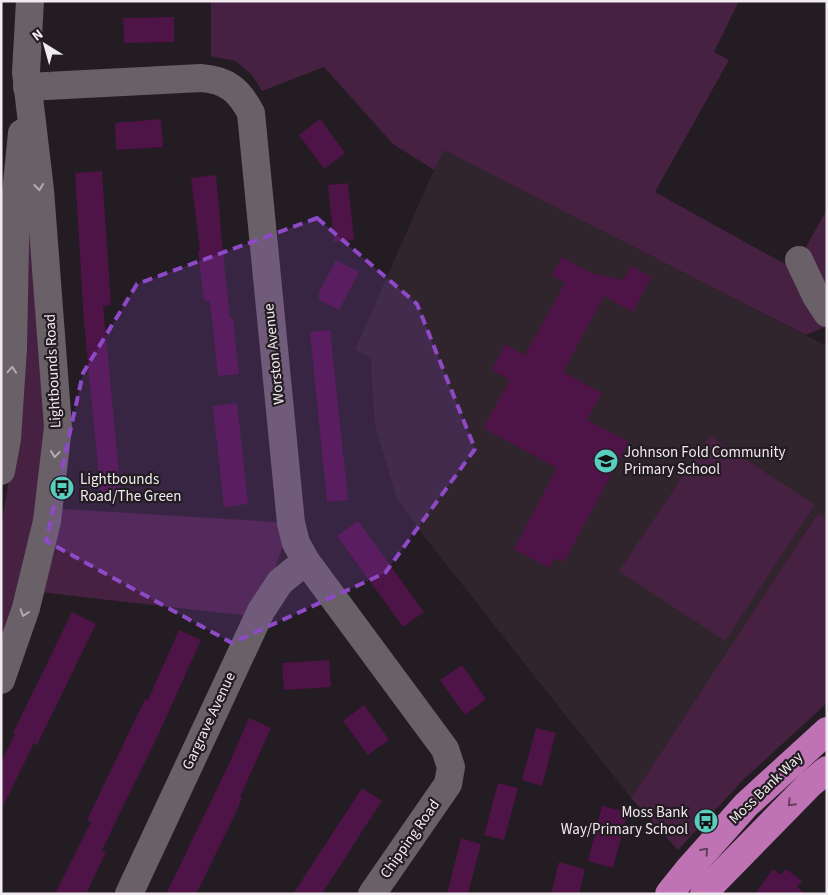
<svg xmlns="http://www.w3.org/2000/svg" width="828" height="895" viewBox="0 0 828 895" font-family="'Source Sans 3',sans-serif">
<rect width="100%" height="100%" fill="#231c22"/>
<polygon fill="#30242d" points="443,149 827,346 827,519 817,514 631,798 423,535 396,497 375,425 371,367 372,358 355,350"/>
<g fill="#472142">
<polygon points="211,1 739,1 714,52 729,60 655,192 794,269 827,209 827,326 806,335 444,150 434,170 393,144 324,67 262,91 252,75 235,61 211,56"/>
<polygon points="31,186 46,436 42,501 1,647 1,528 14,448"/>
<polygon points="710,436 815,505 725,641 619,571"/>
<polygon points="48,508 291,523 258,617 30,591"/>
<polygon points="818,513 827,519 827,703 744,779 678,850 631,798"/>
</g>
<g fill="#4e1347">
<polygon points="174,17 174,42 124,43 123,18"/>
<polygon points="161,119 163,147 116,150 115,123"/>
<polygon points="320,119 345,153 324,169 299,135"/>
<polygon points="102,171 111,305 103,306 121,495 101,497 84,323 75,173"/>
<polygon points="216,175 225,273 230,318 233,318 239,374 218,376 210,301 204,301 198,251 200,251 191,178"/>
<polygon points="348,183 354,240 334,242 328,185"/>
<polygon points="562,257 591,273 623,280 631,266 651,277 633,312 604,296 563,372 602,393 587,420 629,442 564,562 555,558 549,568 514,549 557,468 483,428 510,380 492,370 505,344 525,355 565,283 552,275"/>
<polygon points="336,260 359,272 339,310 319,300 319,292"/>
<polygon points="330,330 348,500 327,502 310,332"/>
<polygon points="237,403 248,504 224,507 213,406"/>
<polygon points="358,521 424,612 403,627 337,536"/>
<polygon points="72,612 96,624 37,745 34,743 1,810 1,762 15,734 13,733"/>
<polygon points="179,630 201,640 160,731 102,850 106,852 86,894 55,894 91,822 87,820 145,699 148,700"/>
<polygon points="329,660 331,687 284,690 282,663"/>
<polygon points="462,665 486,699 465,715 440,680"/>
<polygon points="364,705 389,740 368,755 343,721"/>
<polygon points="249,718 271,728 240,797 242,798 233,819 196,894 166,894 229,764"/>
<polygon points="536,728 556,733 542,786 522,780"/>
<polygon points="498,783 518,788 504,840 484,835"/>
<polygon points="362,788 382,801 368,822 322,894 293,894"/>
<polygon points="602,806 628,812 613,868 588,861"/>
<polygon points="461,838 481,844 468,894 447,894"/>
<polygon points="559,862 585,869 579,894 551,894"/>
<polygon points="773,869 781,875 786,869 802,881 797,887 806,894 755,894"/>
</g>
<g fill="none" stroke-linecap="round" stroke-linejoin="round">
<g stroke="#696167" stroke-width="28">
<path d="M27 87 201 78C227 80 239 90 251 113L291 523 296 543 306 561 445 749 451 767 448 784 372 894"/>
<polyline points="799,260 816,296 827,313"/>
<polyline points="1,471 7,439 13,348 16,193 22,133"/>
<polyline points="1,680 26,608 47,521 58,427 40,190 26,72 30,1"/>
<polyline points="129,894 261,611 280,582 306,561"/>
</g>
<g stroke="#c073b4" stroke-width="28">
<polyline points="669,894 689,869 746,805 827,731"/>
<polyline points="704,894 714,882 810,784 827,770"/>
</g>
</g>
<defs><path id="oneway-chevron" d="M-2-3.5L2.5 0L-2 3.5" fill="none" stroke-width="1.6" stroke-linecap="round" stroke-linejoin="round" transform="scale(1.25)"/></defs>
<g stroke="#b3adb2">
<use href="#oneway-chevron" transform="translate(39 187) rotate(84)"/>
<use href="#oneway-chevron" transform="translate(12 370) rotate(-86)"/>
<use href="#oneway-chevron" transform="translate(55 454) rotate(97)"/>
<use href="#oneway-chevron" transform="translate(24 613) rotate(108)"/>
</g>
<g stroke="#623f5c">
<use href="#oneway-chevron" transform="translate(791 803) rotate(134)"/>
<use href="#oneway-chevron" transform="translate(705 851) rotate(-48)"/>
</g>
<path fill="#8d49c6" fill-opacity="0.2" stroke="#8d49c6" stroke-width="4" stroke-dasharray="10 6" stroke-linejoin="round" d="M317 218 417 304 475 449 385 573 232 643 46 541 83 373 137 284Z"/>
<defs>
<symbol id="school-disc" viewBox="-11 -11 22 22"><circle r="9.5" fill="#59cebe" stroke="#231c22"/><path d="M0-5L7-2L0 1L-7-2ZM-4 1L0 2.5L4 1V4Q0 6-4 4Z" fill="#111"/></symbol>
<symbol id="bus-disc" viewBox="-11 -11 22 22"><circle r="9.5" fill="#59cebe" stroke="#231c22"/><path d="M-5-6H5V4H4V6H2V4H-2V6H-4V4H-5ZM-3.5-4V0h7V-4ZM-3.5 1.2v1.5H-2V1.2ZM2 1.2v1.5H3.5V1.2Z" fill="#111"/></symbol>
</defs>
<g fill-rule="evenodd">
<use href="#school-disc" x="592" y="447" width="28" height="28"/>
<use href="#bus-disc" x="48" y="474" width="28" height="28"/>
<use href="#bus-disc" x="692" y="807" width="28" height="28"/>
</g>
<g text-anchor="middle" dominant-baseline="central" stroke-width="4.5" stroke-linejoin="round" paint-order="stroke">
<g font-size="15" fill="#f0ebef" stroke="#231c22">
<text transform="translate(274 354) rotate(-96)">Worston Avenue</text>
<text transform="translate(53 371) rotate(-93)">Lightbounds Road</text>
<text transform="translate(209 721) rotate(-65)">Gargrave Avenue</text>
<text transform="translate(766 788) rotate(-44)">Moss Bank Way</text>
<text transform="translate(410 839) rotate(-55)">Chipping Road</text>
</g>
<g font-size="15" fill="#f0ebef" stroke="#231c22" text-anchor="start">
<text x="624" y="452">Johnson Fold Community<tspan x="624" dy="17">Primary School</tspan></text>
<text x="80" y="479">Lightbounds<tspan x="80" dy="17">Road/The Green</tspan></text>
<text x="688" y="812" text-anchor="end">Moss Bank<tspan x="688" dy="17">Way/Primary School</tspan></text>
</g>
</g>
<rect width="828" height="895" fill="none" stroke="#f0ebef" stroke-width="5"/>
<g transform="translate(45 45) rotate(323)" stroke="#231c22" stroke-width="4" paint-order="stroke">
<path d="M0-4L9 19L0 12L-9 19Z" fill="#f0ebef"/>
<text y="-8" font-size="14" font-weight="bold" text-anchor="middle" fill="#f0ebef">N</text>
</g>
</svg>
